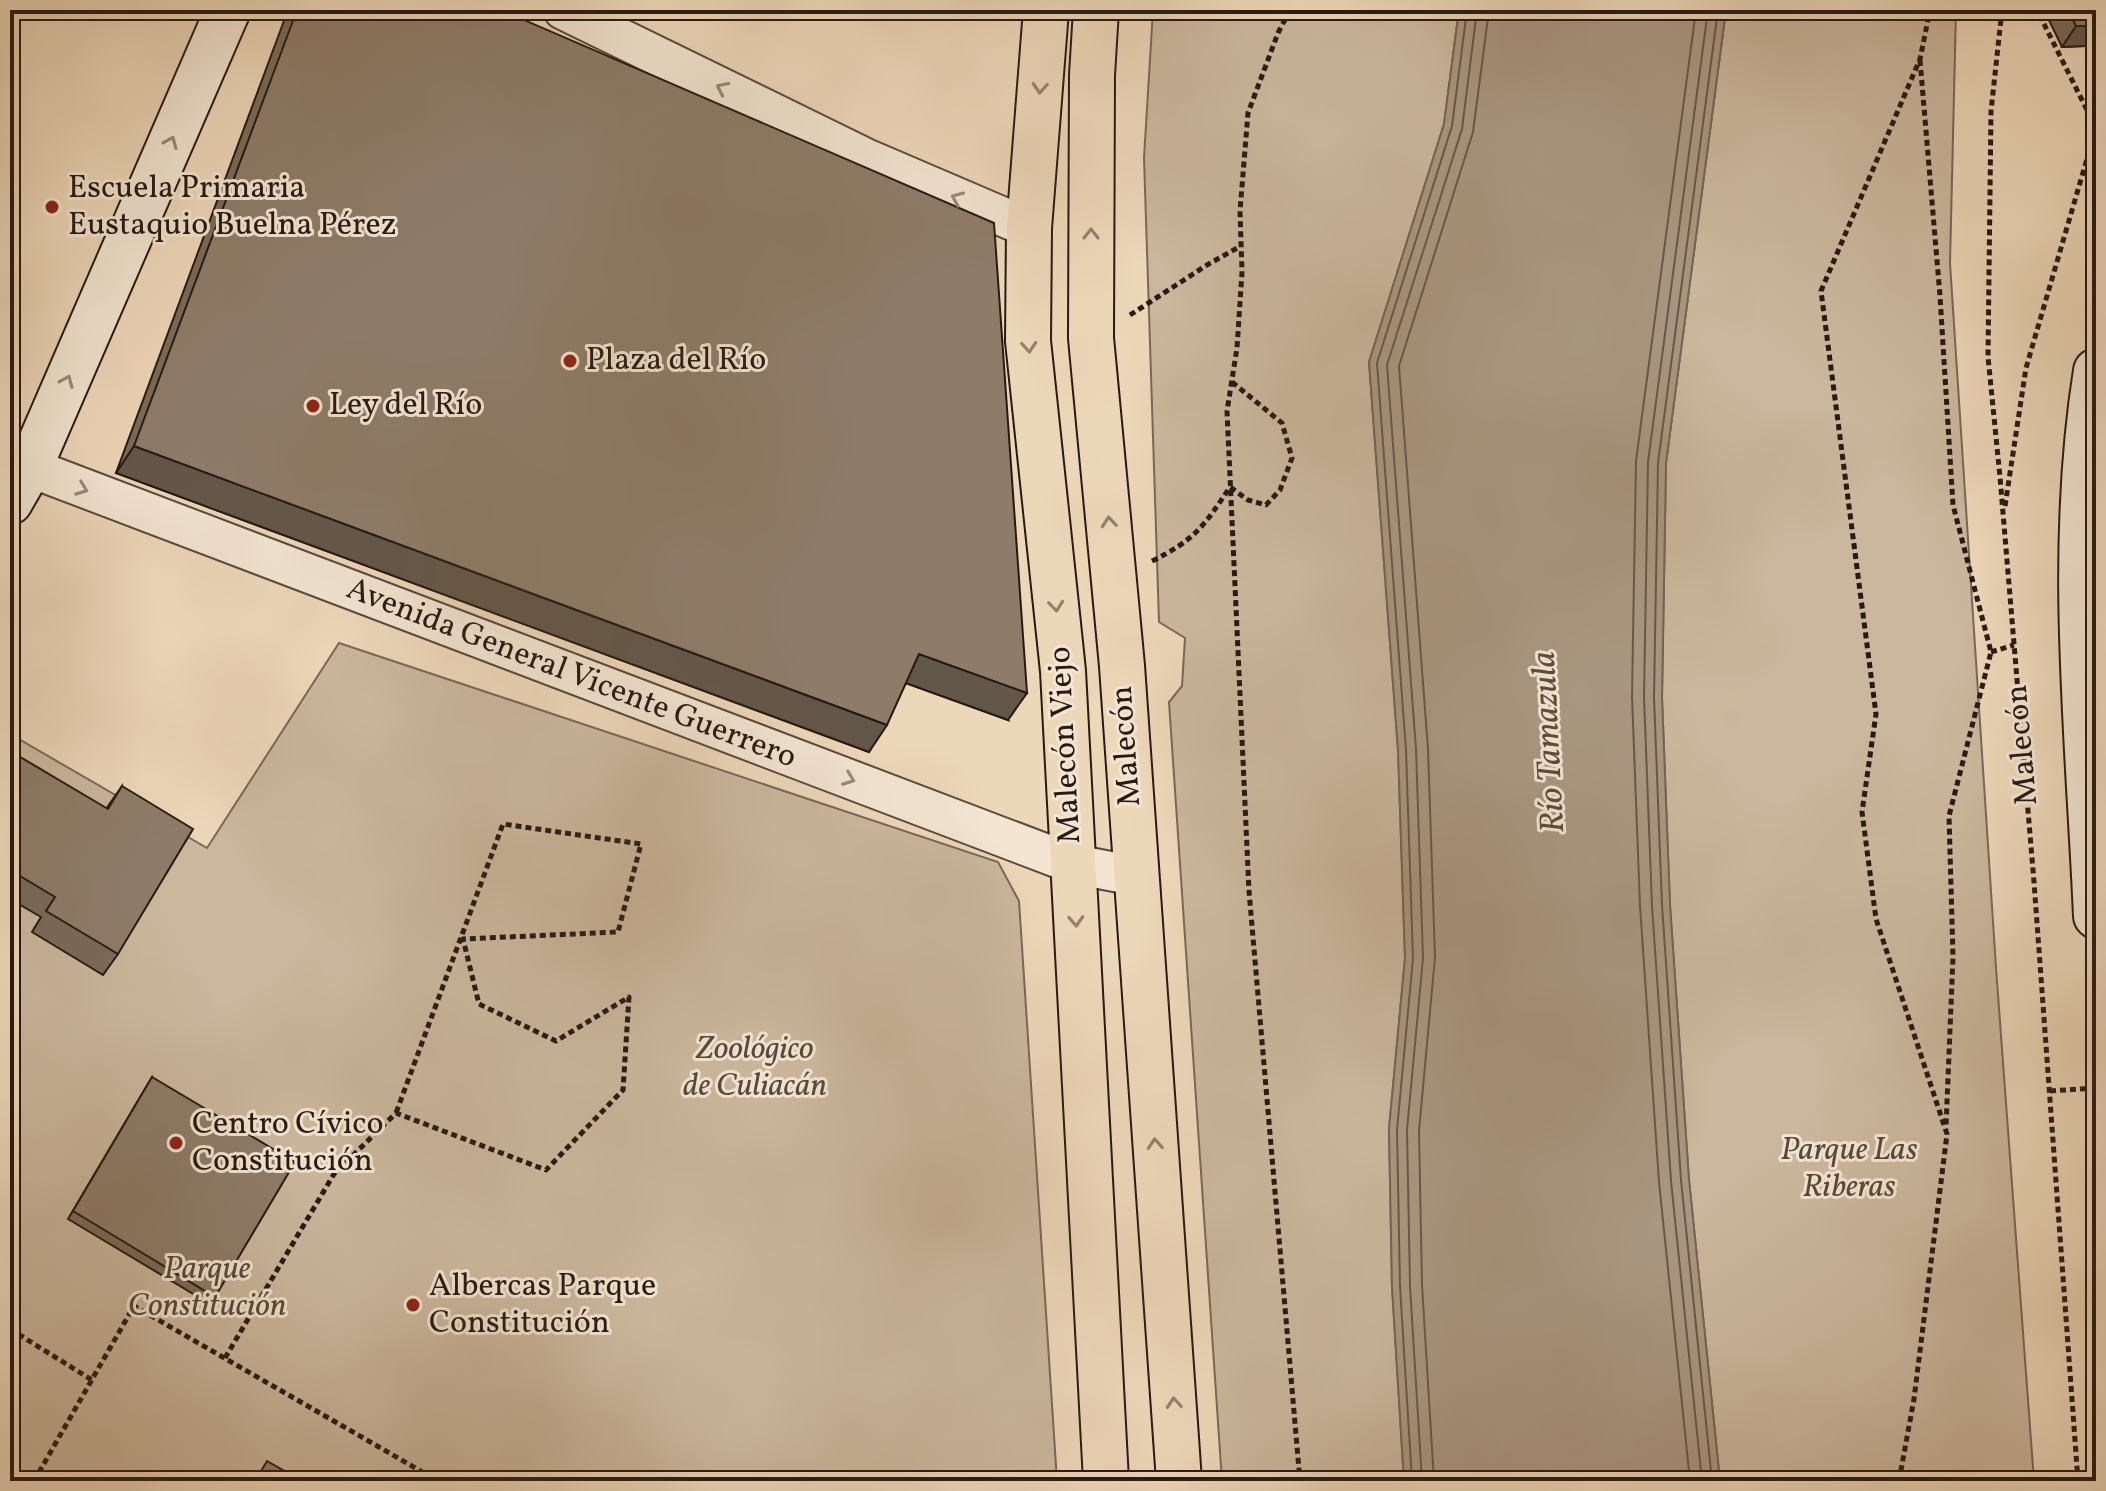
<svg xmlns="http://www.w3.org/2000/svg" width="2106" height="1491" viewBox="0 0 2106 1491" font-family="Vollkorn,serif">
<rect width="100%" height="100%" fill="#edd7b9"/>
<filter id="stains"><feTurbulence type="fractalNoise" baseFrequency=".0025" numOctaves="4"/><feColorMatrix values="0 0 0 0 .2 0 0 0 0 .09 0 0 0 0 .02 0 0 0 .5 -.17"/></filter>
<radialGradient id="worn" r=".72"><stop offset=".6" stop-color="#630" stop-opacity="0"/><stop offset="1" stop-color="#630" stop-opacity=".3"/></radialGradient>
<g fill="#cbb79d" stroke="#796858" stroke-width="2">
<polygon points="1153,10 1459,10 1444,124 1369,362 1398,750 1405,958 1389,1129 1392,1287 1404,1481 1222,1481 1169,702 1182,686 1185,638 1159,622 1144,158"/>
<polygon points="1726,10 1956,10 1950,263 1996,968 2034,1481 1720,1481 1689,1180 1670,905 1662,698 1666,463"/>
<polygon points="339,643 998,862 1019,901 1057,1481 10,1481 10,734 207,848"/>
</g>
<polygon fill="#aa9781" stroke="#766555" stroke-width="2" points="1459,10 1726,10 1666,463 1662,698 1670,905 1689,1180 1720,1481 1404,1481 1392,1287 1389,1129 1405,958 1398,750 1369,362 1444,124"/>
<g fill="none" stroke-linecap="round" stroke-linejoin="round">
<g stroke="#68584a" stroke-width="2">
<polyline points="1412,1481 1400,1286 1397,1130 1413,958 1406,750 1377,363 1452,126 1467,10"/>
<polyline points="1422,1481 1410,1286 1407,1130 1423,958 1416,749 1387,365 1462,129 1477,10"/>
<polyline points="1434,1481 1422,1285 1419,1131 1435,957 1428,749 1399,366 1473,132 1489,10"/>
<polyline points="1690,1481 1659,1182 1640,906 1632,697 1636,461 1696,10"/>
<polyline points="1702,1481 1671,1181 1652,906 1644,697 1648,462 1708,10"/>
<polyline points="1712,1481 1681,1180 1662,905 1654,698 1658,463 1718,10"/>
</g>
<defs>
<g id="minor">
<polyline points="563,10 868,159 1029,228"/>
<polyline points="10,460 1073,864 1136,876"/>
</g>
<g id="secondary">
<path d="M2096 371C2067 552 2088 734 2096 916"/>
<polyline points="10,502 29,469 228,10"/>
</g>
<g id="primary">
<polyline points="1046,10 1029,228 1028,341 1063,671 1106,1481"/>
<polyline points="1096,10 1092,75 1091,338 1122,666 1179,1481"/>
</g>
</defs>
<use href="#minor" stroke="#58493c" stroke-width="42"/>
<use href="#secondary" stroke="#271a13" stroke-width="48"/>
<use href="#primary" stroke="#271a13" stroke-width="48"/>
<g stroke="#271a13" stroke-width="5" stroke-dasharray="6 4" stroke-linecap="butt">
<polyline points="1290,10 1278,33 1248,113 1240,211 1242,272 1237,348 1227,411 1249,891 1300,1481"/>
<polyline points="2002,10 1991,111 1988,357 2000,477 2034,882 2078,1481"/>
<polyline points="1920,60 1940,296 1953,505 1991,652 1949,816 1953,957 1946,1127"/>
<polyline points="1130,315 1207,265 1239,247"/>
<polyline points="2005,506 2026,368 2096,128 2037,10"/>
<path d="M1152 561C1195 540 1204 526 1230 487L1248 500 1266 505 1280 490 1292 458 1282 423 1232 382"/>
<polyline points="1991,652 2014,645"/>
<polyline points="2050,1091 2096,1088"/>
<polyline points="10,1329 92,1380"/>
<polyline points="225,1358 334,1174 396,1113 546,1170 623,1090 629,997 556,1041 479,1004 463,939 618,932 641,844 503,824 396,1113"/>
<polyline points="34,1481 134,1306 438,1481"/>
<polyline points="1899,1481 1914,1399 1947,1134 1876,919 1862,812 1876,714 1821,291 1920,59 1930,10"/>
</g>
<use href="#minor" stroke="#f3e5d2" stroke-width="38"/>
<use href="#secondary" stroke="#f3e5d2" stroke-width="44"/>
<use href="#primary" stroke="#edd7b9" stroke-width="44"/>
</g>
<g fill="#7a6b5a" stroke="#271a13" stroke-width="2">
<polygon points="288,10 501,10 1008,720 906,683 869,752 116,473"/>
<polygon points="2044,10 2096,10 2096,31 2085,46 2062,47"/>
<polygon points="10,751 106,809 122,786 118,954 103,975 32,932 41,917 10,899"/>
<polygon points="152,1077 215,1297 210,1304 68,1219"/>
</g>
<g fill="#63574a" stroke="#271a13" stroke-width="2">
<polygon points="2076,26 2096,26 2096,31 2085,46 2062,47"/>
<polygon points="134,446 887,725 869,752 116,473"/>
<polygon points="919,654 1027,693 1008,720 900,681"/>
</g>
<g fill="#8e7c69" stroke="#271a13" stroke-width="2">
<polygon points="297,10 501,10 994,223 1027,693 919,654 887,725 134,446"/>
<polygon points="2068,10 2096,10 2096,26 2076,26"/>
<polygon points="10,751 108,809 122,786 193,829 118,954 46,911 55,897 10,870"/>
<polygon points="152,1077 295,1162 215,1297 73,1211"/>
<polygon points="267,1461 302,1481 255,1481"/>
</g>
<defs><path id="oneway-chevron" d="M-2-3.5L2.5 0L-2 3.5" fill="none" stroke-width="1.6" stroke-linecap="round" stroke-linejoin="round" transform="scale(2)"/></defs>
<g stroke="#978a7c">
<use href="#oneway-chevron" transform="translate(722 88) rotate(-154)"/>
<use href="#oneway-chevron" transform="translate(171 142) rotate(-67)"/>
<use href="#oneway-chevron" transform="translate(957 198) rotate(-157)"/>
<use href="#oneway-chevron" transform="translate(67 381) rotate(-67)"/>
<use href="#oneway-chevron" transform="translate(82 489) rotate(21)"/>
<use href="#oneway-chevron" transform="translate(849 779) rotate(21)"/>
</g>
<g stroke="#94826e">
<use href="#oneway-chevron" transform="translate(1040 88) rotate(94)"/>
<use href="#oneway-chevron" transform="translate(1091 234) rotate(-90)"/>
<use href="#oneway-chevron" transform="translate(1029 347) rotate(86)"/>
<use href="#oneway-chevron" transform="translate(1109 522) rotate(-95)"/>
<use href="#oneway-chevron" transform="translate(1056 606) rotate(84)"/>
<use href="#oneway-chevron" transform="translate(1076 921) rotate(87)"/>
<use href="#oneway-chevron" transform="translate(1155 1144) rotate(-94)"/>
<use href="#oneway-chevron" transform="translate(1174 1403) rotate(-94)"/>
</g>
<g fill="#8f2418" stroke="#f3e5d2" stroke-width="3">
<circle cx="52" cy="207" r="8"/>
<circle cx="570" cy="361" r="8"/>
<circle cx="313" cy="406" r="8"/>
<circle cx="176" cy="1143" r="8"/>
<circle cx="413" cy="1305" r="8"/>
</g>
<g text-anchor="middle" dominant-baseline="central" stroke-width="6" stroke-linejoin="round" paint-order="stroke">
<g font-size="32" fill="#271a13" stroke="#f3e5d2" text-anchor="start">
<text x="68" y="189">Escuela Primaria<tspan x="68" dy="37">Eustaquio Buelna Pérez</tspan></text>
<text x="586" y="361">Plaza del Río</text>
<text x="329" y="406">Ley del Río</text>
<text x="192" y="1125">Centro Cívico<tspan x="192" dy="37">Constitución</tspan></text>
<text x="429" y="1287">Albercas Parque<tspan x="429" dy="37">Constitución</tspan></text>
</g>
<g font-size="32" fill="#271a13" stroke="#f3e5d2">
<text transform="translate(571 674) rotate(21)">Avenida General Vicente Guerrero</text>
<text transform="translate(1066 745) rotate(-93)">Malecón Viejo</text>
<text transform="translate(2023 745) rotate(-95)">Malecón</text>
<text transform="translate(1127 746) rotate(-94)">Malecón</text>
</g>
<g font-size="32" font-style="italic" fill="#58493c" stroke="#f3e5d2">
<text x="755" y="1050">Zoológico<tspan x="755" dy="37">de Culiacán</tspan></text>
<text x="1849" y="1151">Parque Las<tspan x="1849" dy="37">Riberas</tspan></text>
<text x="207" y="1270">Parque<tspan x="207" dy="37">Constitución</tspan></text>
</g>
<g font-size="34" font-style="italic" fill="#5b4c3f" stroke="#f3e5d2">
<text transform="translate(1550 742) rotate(-93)">Río Tamazula</text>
</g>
</g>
<rect width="2106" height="1491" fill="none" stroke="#edd7b9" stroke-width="40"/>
<rect x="12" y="12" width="2082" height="1467" fill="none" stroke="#271a13" stroke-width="4"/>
<rect x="20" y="20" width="2066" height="1451" fill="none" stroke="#271a13" stroke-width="2"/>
<rect width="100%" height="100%" filter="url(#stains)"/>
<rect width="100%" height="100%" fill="url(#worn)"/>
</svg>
